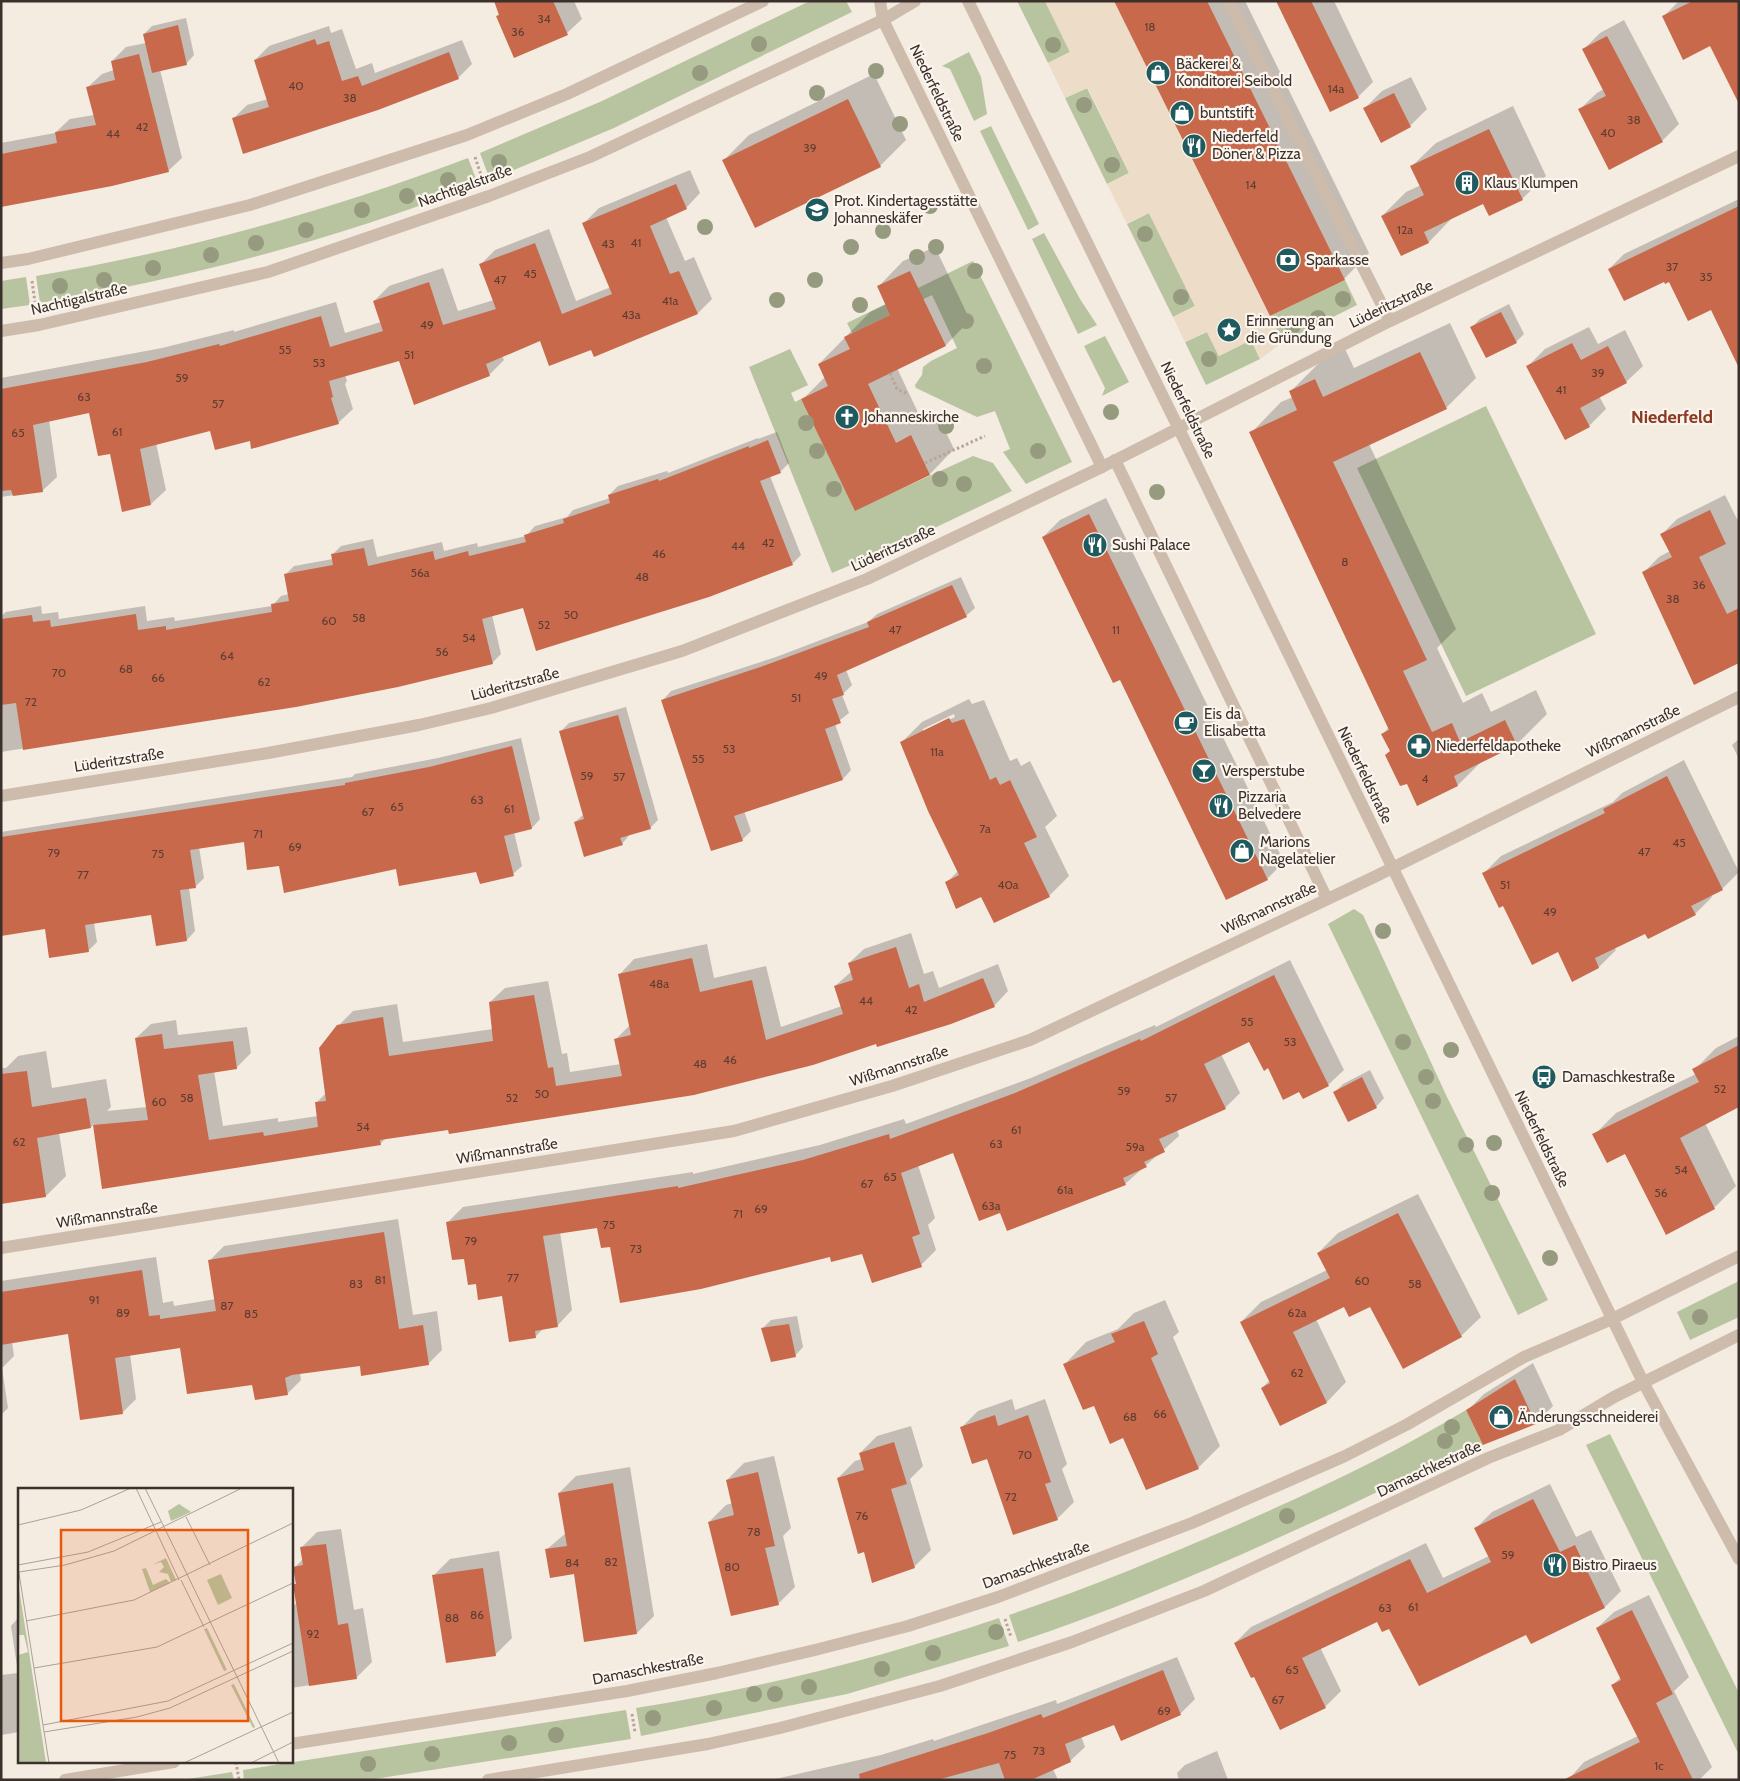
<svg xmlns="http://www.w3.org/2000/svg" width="1740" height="1781" viewBox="0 0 1740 1781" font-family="Cabin,sans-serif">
<rect width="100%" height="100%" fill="#f4ebe1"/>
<g fill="#b8c4a0">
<polygon points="810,1 846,1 852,12 614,128 490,180 480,153 602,101"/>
<polygon points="1017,1 1045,1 1070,52 1048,63"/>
<polygon points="969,52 981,77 987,114 974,121 950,69 942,66"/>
<polygon points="1087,88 1129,173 1107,184 1065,98"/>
<polygon points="991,126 1039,224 1028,230 980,131"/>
<path d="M468 158 478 184C337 239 190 278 40 303L36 276C183 251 329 211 468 158Z"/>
<polygon points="1149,213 1195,306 1173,317 1127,224"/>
<polygon points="1044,233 1080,299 1097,325 1078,334 1032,239"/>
<polygon points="973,261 1072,462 1026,484 1003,452 1010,449 995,411 977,417 916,388 915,385 922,375 923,367 931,361 957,348 932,295 852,333 847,323"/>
<polygon points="26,277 30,305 1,309 1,281"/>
<polygon points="1345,280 1357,305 1283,342 1270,316"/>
<polygon points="1207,332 1219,356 1251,340 1260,359 1206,385 1185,342"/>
<polygon points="1105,336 1129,382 1102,396 1105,388 1084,346"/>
<polygon points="790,349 808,385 791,393 795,402 801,399 855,510 973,456 993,463 1012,491 903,543 832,573 749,367"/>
<polygon points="1486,406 1596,634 1466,696 1357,468"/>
<polygon points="1354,909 1363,915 1447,1097 1548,1300 1518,1315 1328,924"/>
<polygon points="1739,1281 1739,1317 1690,1340 1677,1312"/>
<path d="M1466 1410 1483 1445C1428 1466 1377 1493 1324 1517 1224 1563 1123 1607 1018 1642L1009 1615C1086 1589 1161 1558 1235 1526 1314 1491 1392 1455 1466 1410Z"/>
<polygon points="1610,1434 1739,1693 1739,1755 1586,1445"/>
<path d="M999 1618 1009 1646 847 1694 641 1736 636 1708C759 1689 880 1658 999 1618Z"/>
<polygon points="626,1710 631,1739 368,1780 244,1780 243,1770"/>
<polygon points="232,1772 234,1780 182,1780"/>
</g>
<polygon fill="#ecdcc8" points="1045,1 1114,1 1283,342 1260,359 1251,340 1219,356 1207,332 1185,342 1173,317 1195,306 1149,213 1127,224 1107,184 1129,173 1088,88 1065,98 1048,63 1070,52"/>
<g fill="#0003" fill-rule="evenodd">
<polygon points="495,1 574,1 582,19 567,33 497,17 500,13"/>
<polygon points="1116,1 1245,1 1369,253 1344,279"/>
<polygon points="1277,1 1334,1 1373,82 1358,97"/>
<polygon points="1679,1 1739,1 1711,45 1663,17"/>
<polygon points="186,18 194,55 186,64 160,70 182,158 168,171 1,206 1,143 55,133 70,119 94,115 88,87 102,74 114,70 112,61 126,47 146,43 144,34 152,26"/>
<polygon points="1624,20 1679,124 1662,141 1580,109 1597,93 1604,89 1583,50 1600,33"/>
<polygon points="329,26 331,33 342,29 356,69 372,63 375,73 462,40 472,64 458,78 234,118 247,105 268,99 255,60 269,46"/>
<polygon points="874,74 906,140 880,166 756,227 724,160 749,135"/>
<polygon points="1411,77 1427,109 1410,126 1365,108 1382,91"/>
<polygon points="1513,106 1546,176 1522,199 1483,203 1453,217 1429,242 1401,255 1382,216 1406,192 1421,185 1412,166 1436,143"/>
<polygon points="690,170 700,193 686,208 666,217 685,261 694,257 712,299 698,313 591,348 540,340 502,356 504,360 489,375 400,360 345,375 347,381 345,384 353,409 338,423 251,440 211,429 156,443 166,490 151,504 110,452 90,412 49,420 57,477 42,491 1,497 1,378 162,348 234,330 234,332 336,302 345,333 381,322 374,301 389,286 443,268 458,311 494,300 480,265 495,250 549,229 576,301 611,287 584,223 599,208"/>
<polygon points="1739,199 1739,240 1711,309 1670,280 1609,269 1624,254"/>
<polygon points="935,247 970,320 946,345 897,368 921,419 936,412 954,449 930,474 856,509 803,399 825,377 819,364 870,312 887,304 879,286 903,261"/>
<polygon points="1509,304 1524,334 1516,342 1472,327 1480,319"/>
<polygon points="1450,323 1476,378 1446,408 1369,444 1456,629 1437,648 1463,703 1482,693 1491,712 1536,690 1547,714 1517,744 1481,762 1458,785 1391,750 1383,734 1389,727 1251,433 1281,402 1293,397 1290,392 1321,361 1345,349 1354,368"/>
<polygon points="1589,327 1598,344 1625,330 1643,366 1626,382 1599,396 1606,409 1589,426 1528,366 1545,349"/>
<polygon points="777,432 789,463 780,472 770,476 801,555 792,564 708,596 537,650 524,606 492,615 501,654 492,663 296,705 1,752 1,616 6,612 41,606 42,614 58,612 59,619 145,606 147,621 174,617 175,621 272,606 281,596 289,594 285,575 294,566 333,559 332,555 341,546 373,539 377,557 442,542 444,551 477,543 478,547 526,536 535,526 567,517 573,510 610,498 609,495 618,486 667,471 668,473 758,438 758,439"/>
<polygon points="1725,495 1739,523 1739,661 1644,572 1659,557 1670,551 1662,534 1677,519"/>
<polygon points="1106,498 1284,862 1267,879 1121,678 1043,537 1060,520"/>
<polygon points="961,577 975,608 966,616 846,670 852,685 842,695 849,713 835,724 851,770 843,779 744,811 751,831 742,840 663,700 671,691 776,657 868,622 877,614"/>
<path d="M969 699 972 704 984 700 1010 761 1017 758 1021 766 1030 761 1057 816 1045 827 1069 876 1049 896 982 895 947 882 958 871 902 742 922 722ZM954 714 955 717 923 732V729Z"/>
<polygon points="626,707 658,820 650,828 630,834 622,844 575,822 584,814 560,732 569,723"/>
<polygon points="521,738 540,819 532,828 514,832 522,866 513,874 477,870 280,864 245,841 199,847 204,878 195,887 189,888 195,931 187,940 152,914 94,923 97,942 88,951 46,928 1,935 1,832 352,777 355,774 438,758"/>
<polygon points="1739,739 1739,759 1732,745"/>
<polygon points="1684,760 1739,872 1722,889 1711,895 1712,897 1695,914 1646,932 1614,947 1616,950 1599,967 1572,980 1559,951 1503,905 1484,873 1501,856 1613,802 1622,793"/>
<polygon points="911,933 924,974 933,971 939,988 998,964 1008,991 994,1006 877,1043 386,1138 380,1144 103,1187 94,1124 91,1127 59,1133 66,1176 46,1196 1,1203 1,1068 6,1068 18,1056 46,1051 52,1088 106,1079 111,1107 107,1111 147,1107 136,1038 151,1024 176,1020 178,1035 247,1027 251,1053 236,1068 214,1071 223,1126 278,1118 278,1122 318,1116 316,1103 326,1093 338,1026 353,1011 397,1004 403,1042 493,1029 490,1002 505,988 548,981 562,1054 567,1053 570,1072 621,1064 616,1039 630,1025 620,974 634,959 707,944 714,978 766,966 781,1027 842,1006 835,986 852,971 849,963 864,949"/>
<polygon points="1290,960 1344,1070 1328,1085 1300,1090 1269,1067 1250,1040 1221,1054 1240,1093 1225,1108 1177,1130 1179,1136 1125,1184 1001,1211 954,1151 918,1165 935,1218 928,1225 936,1250 921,1265 863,1252 831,1256 611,1246 598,1226 560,1232 572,1310 557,1326 544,1328 535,1337 503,1294 477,1283 447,1223 463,1207 693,1172 693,1174 820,1145 904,1119 906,1124 1031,1078 1155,1025 1156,1027"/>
<polygon points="1739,1036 1739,1106 1705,1123 1736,1186 1714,1208 1594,1135 1616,1113 1696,1074 1694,1070 1716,1048"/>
<polygon points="1370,1070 1384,1098 1376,1107 1335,1092 1343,1084"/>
<polygon points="1418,1194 1481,1317 1461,1336 1371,1305 1345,1305 1316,1319 1346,1382 1327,1402 1280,1425 1262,1388 1270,1380 1241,1322 1261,1302 1327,1270 1318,1253 1338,1233"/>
<polygon points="398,1219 413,1315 437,1311 442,1350 428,1364 361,1365 300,1373 301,1380 287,1394 253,1384 181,1346 130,1354 136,1399 122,1413 69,1333 12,1342 14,1356 2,1368 8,1408 1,1415 1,1281 156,1257 163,1303 173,1301 174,1306 216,1299 210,1260 224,1246"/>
<polygon points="1165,1300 1179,1332 1173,1337 1220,1446 1198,1468 1124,1437 1094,1404 1065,1364 1086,1342 1118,1329 1134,1313"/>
<polygon points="797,1316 803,1347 795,1356 763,1328 771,1320"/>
<polygon points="1533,1363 1553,1406 1536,1423 1483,1443 1467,1411 1484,1394"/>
<polygon points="1012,1399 1015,1410 1045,1399 1067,1464 1062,1469 1074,1502 1057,1519 988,1458 961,1428 978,1411"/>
<polygon points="911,1426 923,1466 910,1479 931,1550 914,1567 865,1551 838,1478 855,1461 862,1459 860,1453 877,1436"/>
<polygon points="774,1456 791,1528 783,1536 795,1587 778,1604 709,1522 726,1505 733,1503 727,1480 744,1463"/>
<polygon points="630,1467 654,1616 637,1633 585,1640 575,1573 546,1550 566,1533 559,1493 576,1476"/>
<polygon points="1550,1484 1576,1537 1591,1530 1621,1591 1605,1607 1527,1633 1389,1628 1378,1620 1320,1647 1341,1691 1325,1707 1255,1675 1235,1643 1251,1627 1426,1543 1443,1578 1489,1556 1476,1528 1492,1512"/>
<polygon points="341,1529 354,1610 363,1608 372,1662 356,1678 291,1688 291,1605 298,1604 294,1568 303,1559 301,1548 317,1532"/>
<polygon points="499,1551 512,1638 495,1655 433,1576 450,1559"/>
<polygon points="1649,1595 1689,1677 1674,1691 1712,1767 1699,1780 1568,1780 1584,1762 1638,1736 1613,1685 1621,1677 1597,1628 1614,1612"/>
<polygon points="19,1617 19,1732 1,1735 1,1675 18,1673 11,1626"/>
<polygon points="1177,1657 1195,1699 1180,1714 1115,1723 1081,1736 1085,1747 1070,1761 1053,1769 1058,1780 771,1780 881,1755 933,1739 934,1741 1056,1700 1057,1704"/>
<polygon points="1217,1751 1228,1780 1179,1780 1177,1773 1185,1765"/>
</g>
<g fill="#c8694b">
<polygon points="494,1 553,1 568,35 514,58 496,16 499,15"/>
<polygon points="1114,1 1207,1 1345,280 1270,316"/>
<polygon points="1276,1 1311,1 1359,98 1330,112"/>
<polygon points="1693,1 1739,1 1739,104 1710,46 1683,60 1662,16"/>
<polygon points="178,25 187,65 152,73 143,34"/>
<polygon points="1607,36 1663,142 1609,170 1578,109 1606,96 1582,49"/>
<polygon points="315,39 317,45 329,41 342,81 358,76 362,86 449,52 459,79 378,110 243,154 232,118 269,107 254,60"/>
<polygon points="139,54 169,172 112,186 1,207 1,154 57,143 55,132 96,125 86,87 115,80 111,61"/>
<polygon points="1394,93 1411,127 1381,143 1363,108"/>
<polygon points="848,99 881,167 755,228 722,160"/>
<polygon points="1489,129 1523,200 1489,216 1483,204 1424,232 1429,243 1401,256 1381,216 1424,195 1410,166"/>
<polygon points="676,184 687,209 650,226 670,274 679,271 698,314 594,357 591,350 549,366 540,341 486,364 490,376 414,405 399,361 329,381 333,397 331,398 339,424 251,449 250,441 215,450 210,431 140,449 151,505 122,512 110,454 98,456 89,413 33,425 43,492 13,496 11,490 1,491 1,389 147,362 219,344 220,346 321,316 330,347 383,331 373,301 429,282 443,325 496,309 479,264 535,243 562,314 612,294 582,223"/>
<polygon points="1739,206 1739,368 1711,310 1688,321 1669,282 1665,284 1664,282 1624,301 1608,269"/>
<polygon points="910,271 946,346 868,384 896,443 911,435 930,475 855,511 801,399 828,386 818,364 850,349 844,337 890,315 877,286"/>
<polygon points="1501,312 1517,343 1486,358 1470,327"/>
<polygon points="1572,343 1581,360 1608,346 1627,383 1580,408 1590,427 1565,440 1526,366"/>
<polygon points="1420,352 1447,409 1333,462 1427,660 1403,671 1432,732 1452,723 1460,742 1505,720 1517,745 1454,776 1458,786 1417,806 1407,784 1400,786 1385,755 1390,751 1381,734 1389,730 1249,432 1297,410 1289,391 1315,379 1323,397"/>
<polygon points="768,440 781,473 760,481 793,565 709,597 536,651 523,608 482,619 493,664 398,687 296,707 23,750 16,703 1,705 1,619 32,615 33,622 50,620 51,627 136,614 138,630 166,626 166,630 272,612 271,604 289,601 284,574 333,565 331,554 364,548 368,566 433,551 435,560 468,551 469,556 526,542 524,535 564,523 563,519 610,503 608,495 658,479 659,481 749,446 749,448"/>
<polygon points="1710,510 1726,544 1699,557 1727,614 1739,608 1739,663 1694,685 1642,572 1672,557 1660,534"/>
<polygon points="1089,514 1268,880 1226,900 1120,680 1113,683 1042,537"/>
<polygon points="952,585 967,617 837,675 844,695 832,699 841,723 825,729 843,780 734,816 743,841 711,851 661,700 766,665 869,627 867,622"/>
<polygon points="618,715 651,829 620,838 623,845 584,857 574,822 584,819 559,731"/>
<polygon points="949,718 952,723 964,719 990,780 996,777 1000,785 1010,780 1037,837 1024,843 1050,897 994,923 981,897 956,909 945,882 959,875 928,811 900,742"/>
<polygon points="512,746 532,829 504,836 514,876 480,884 476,872 399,886 396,869 284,893 279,866 247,870 244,842 190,850 196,888 180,890 187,941 156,946 151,915 85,925 89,952 49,958 45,929 1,936 1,837 345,785 345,783 429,767"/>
<polygon points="1667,776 1723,890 1691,906 1696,915 1648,939 1645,934 1595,958 1599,968 1572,982 1558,952 1532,965 1503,906 1499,908 1482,873 1605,813 1603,809"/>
<polygon points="896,947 909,988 919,984 924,1002 983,978 995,1007 951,1024 877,1047 876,1044 813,1065 694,1095 449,1134 448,1130 380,1140 381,1145 102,1189 93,1125 148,1120 135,1038 162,1034 164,1049 233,1041 237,1069 198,1075 209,1140 263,1132 264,1136 318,1127 315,1102 326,1101 319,1048 337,1025 383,1017 389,1056 493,1041 489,1002 534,995 548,1068 553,1067 556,1086 622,1076 614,1039 631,1035 618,974 692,958 700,992 752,980 766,1040 843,1014 834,986 853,980 848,963"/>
<polygon points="1274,975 1329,1086 1303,1099 1299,1092 1283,1100 1268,1068 1264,1071 1249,1042 1204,1064 1226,1109 1159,1139 1165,1152 1144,1162 1147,1167 1123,1178 1126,1185 1007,1231 1000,1213 979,1221 953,1153 901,1173 920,1234 912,1237 922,1267 872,1283 862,1254 831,1262 830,1257 701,1289 620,1303 610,1247 601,1248 597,1228 543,1236 558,1327 535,1331 536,1338 509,1342 502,1296 478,1300 476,1284 468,1285 464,1259 452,1260 446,1222 678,1186 678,1188 803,1160 889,1134 890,1139 1015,1093 1140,1039 1141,1041"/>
<polygon points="1739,1045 1739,1107 1680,1138 1715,1209 1666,1235 1625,1154 1607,1163 1592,1134 1699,1082 1692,1069"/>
<polygon points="27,1071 32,1107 86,1098 91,1128 37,1138 46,1197 1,1204 1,1074"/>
<polygon points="1362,1077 1377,1108 1348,1122 1333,1092"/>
<polygon points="1398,1213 1462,1337 1403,1369 1370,1307 1349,1317 1344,1307 1293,1332 1327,1403 1280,1426 1261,1388 1270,1383 1240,1322 1330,1278 1317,1253"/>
<polygon points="384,1232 399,1329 423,1325 429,1365 361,1376 360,1366 292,1375 285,1378 288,1395 255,1400 252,1385 187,1394 180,1348 115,1358 123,1414 80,1420 68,1334 1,1345 1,1292 142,1270 149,1316 160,1315 160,1319 216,1311 208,1260"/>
<polygon points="1144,1321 1158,1354 1151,1358 1199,1469 1146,1490 1123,1438 1110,1444 1094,1406 1083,1410 1063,1364 1115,1342 1111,1334"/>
<polygon points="789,1324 796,1357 771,1362 761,1328"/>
<polygon points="1515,1379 1536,1424 1483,1445 1466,1410"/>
<polygon points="995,1415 998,1426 1028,1415 1051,1482 1045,1484 1058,1520 1013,1535 987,1459 972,1464 960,1427"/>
<polygon points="894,1442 907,1484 891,1489 915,1568 872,1583 864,1552 858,1554 837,1478 864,1470 859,1453"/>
<polygon points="758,1472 775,1546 765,1548 779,1605 731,1616 708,1522 734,1515 726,1480"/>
<polygon points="613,1483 637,1634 584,1642 574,1574 550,1578 545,1549 567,1546 558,1493"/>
<polygon points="1533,1499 1560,1552 1575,1545 1605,1608 1531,1644 1526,1635 1419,1686 1389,1629 1382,1632 1377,1622 1302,1658 1326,1708 1280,1730 1254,1677 1251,1678 1234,1643 1410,1559 1427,1593 1491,1562 1474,1528"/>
<polygon points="326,1544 338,1625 348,1623 357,1679 309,1686 293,1584 296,1584 293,1567 303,1565 300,1547"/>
<polygon points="483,1568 496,1656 446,1663 432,1575"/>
<polygon points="1632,1610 1673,1694 1656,1703 1693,1780 1563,1780 1640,1742 1611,1685 1621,1680 1596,1628"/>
<polygon points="1163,1670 1181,1715 1121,1741 1114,1725 1065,1744 1071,1762 1031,1780 1005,1780 999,1763 937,1780 860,1780 859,1774 988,1733 1041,1714 1043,1718"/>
</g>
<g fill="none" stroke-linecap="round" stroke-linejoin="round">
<g stroke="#b9a596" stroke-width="3" stroke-dasharray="2.5 2.5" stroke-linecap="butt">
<polyline points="475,157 481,175"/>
<polyline points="32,281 35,302"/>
<polyline points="890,373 897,389 908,394"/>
<polyline points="925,463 985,436"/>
<polyline points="1005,1619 1011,1637"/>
<polyline points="632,1714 635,1732"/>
<polyline points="236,1762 239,1780"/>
</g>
<g stroke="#cdbbac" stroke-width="12">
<polyline points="880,1 883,20 1102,467"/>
<polyline points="968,1 1179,429 1643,1382 1739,1559"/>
<polyline points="1229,1 1390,321"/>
<polyline points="1,263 28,259 250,205 467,135 567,94 763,1"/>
<polyline points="1,331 39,325 268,272 489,196 590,157 883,20 915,1"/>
<polyline points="1115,460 1327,899"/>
<polyline points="1,796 268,753 419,725 491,708 682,651 867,579 1102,467 1390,321 1739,156"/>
<polyline points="1,1248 734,1131 892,1086 1030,1040 1372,878 1739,697"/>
<polyline points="291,1744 627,1691 717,1673 815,1650 908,1626 998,1597 1192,1523 1345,1456 1406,1425 1524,1357 1612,1319 1739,1256"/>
<polyline points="65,1780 174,1762"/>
<polyline points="488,1780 708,1744 780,1728 940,1686 1072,1642 1204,1591 1488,1458 1559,1430 1614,1397 1739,1335"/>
</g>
</g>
<g fill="#969b7f">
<circle cx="759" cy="44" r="8"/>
<circle cx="1053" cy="45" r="8"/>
<circle cx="876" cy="71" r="8"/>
<circle cx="700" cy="73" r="8"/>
<circle cx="817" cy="93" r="8"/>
<circle cx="1084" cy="105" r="8"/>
<circle cx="900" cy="124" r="8"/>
<circle cx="499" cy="162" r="8"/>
<circle cx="1112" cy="165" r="8"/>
<circle cx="448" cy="180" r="8"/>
<circle cx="407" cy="196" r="8"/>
<circle cx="930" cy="206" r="8"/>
<circle cx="362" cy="210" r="8"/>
<circle cx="705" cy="227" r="8"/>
<circle cx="306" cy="230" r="8"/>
<circle cx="883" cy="231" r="8"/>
<circle cx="1145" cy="234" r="8"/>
<circle cx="256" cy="243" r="8"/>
<circle cx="851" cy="247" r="8"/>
<circle cx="936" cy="247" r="8"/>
<circle cx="211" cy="255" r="8"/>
<circle cx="917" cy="257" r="8"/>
<circle cx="153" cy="268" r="8"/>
<circle cx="975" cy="271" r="8"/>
<circle cx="104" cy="280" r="8"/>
<circle cx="815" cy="280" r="8"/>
<circle cx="60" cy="286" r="8"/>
<circle cx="1181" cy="297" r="8"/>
<circle cx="1343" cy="299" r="8"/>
<circle cx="777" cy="300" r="8"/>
<circle cx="860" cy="305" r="8"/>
<circle cx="1318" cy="318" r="8"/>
<circle cx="966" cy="321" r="8"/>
<circle cx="1293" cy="326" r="8"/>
<circle cx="1209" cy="359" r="8"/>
<circle cx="984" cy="366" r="8"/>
<circle cx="1111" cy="412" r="8"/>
<circle cx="806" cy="423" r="8"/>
<circle cx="946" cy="426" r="8"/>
<circle cx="817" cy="451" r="8"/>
<circle cx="1038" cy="451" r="8"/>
<circle cx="940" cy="479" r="8"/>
<circle cx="964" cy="484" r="8"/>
<circle cx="834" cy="489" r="8"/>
<circle cx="1157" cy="492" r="8"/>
<circle cx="1383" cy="931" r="8"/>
<circle cx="1403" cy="1042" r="8"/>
<circle cx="1451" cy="1050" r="8"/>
<circle cx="1426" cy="1077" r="8"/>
<circle cx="1433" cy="1101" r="8"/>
<circle cx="1494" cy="1143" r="8"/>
<circle cx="1466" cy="1145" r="8"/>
<circle cx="1492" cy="1193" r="8"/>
<circle cx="1550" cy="1258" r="8"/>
<circle cx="1700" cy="1317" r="8"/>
<circle cx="1452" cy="1427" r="8"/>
<circle cx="1445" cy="1441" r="8"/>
<circle cx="1287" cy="1516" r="8"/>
<circle cx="996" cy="1632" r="8"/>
<circle cx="933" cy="1653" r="8"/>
<circle cx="882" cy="1669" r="8"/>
<circle cx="809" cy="1687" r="8"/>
<circle cx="754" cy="1694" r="8"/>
<circle cx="775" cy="1694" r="8"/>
<circle cx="714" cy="1708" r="8"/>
<circle cx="653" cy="1718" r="8"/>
<circle cx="556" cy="1735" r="8"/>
<circle cx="509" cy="1743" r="8"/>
<circle cx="432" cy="1754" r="8"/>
<circle cx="368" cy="1764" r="8"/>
</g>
<defs>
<symbol id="shop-disc" viewBox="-11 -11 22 22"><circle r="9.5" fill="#1f5a5e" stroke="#fbf5ee"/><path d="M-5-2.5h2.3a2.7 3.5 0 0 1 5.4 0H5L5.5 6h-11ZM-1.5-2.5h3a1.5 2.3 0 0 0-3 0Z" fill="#fff"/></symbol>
<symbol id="restaurant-disc" viewBox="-11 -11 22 22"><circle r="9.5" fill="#1f5a5e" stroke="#fbf5ee"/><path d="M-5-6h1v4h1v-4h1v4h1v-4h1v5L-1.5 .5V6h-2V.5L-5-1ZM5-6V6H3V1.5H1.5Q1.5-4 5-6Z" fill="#fff"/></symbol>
<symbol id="building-disc" viewBox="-11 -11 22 22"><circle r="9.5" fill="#1f5a5e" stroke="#fbf5ee"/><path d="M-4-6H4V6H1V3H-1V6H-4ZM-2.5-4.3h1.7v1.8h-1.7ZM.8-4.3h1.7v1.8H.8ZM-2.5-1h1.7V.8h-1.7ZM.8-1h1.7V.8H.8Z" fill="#fff"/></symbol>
<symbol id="school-disc" viewBox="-11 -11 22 22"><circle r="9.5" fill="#1f5a5e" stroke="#fbf5ee"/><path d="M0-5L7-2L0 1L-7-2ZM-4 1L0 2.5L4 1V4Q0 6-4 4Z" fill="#fff"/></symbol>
<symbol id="bank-disc" viewBox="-11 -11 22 22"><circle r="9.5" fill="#1f5a5e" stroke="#fbf5ee"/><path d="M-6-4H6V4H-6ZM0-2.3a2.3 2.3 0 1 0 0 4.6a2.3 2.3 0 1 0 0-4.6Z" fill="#fff"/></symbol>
<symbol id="sight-disc" viewBox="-11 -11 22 22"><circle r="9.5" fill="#1f5a5e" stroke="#fbf5ee"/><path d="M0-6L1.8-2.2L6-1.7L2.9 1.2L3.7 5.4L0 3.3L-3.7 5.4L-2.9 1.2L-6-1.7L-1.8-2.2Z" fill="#fff"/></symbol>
<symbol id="church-disc" viewBox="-11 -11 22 22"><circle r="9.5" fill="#1f5a5e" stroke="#fbf5ee"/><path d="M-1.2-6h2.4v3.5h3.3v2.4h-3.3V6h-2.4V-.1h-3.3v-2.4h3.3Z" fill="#fff"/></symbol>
<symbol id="cafe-disc" viewBox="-11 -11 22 22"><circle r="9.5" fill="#1f5a5e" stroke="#fbf5ee"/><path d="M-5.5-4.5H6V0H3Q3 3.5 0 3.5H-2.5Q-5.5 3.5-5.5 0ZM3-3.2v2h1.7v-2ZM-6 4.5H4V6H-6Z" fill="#fff"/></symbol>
<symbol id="pharmacy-disc" viewBox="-11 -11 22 22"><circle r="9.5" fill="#1f5a5e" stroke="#fbf5ee"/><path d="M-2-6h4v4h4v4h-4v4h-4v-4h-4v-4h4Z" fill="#fff"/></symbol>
<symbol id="bar-disc" viewBox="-11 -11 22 22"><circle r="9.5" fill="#1f5a5e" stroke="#fbf5ee"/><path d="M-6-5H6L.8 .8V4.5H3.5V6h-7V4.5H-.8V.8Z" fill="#fff"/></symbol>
<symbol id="bus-disc" viewBox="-11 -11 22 22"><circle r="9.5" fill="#1f5a5e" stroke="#fbf5ee"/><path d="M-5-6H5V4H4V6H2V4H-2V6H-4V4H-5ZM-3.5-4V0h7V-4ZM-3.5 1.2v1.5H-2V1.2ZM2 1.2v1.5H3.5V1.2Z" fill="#fff"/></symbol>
</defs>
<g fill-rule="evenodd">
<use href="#shop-disc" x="1144" y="59" width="28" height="28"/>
<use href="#shop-disc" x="1168" y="99" width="28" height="28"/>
<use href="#restaurant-disc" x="1180" y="132" width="28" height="28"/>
<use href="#building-disc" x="1453" y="169" width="28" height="28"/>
<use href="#school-disc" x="803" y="196" width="28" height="28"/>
<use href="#bank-disc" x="1274" y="246" width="28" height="28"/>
<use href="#sight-disc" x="1215" y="316" width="28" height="28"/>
<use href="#church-disc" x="833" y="403" width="28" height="28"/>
<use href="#restaurant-disc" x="1081" y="531" width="28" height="28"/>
<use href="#cafe-disc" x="1172" y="709" width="28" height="28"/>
<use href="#pharmacy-disc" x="1405" y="732" width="28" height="28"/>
<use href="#bar-disc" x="1190" y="757" width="28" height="28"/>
<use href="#restaurant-disc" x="1207" y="792" width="28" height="28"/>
<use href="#shop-disc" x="1228" y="837" width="28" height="28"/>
<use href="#bus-disc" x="1530" y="1063" width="28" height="28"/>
<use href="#shop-disc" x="1487" y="1403" width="28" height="28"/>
<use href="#restaurant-disc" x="1541" y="1551" width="28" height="28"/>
</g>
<g text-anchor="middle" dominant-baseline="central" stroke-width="4.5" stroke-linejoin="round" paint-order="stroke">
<g font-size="12" fill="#5e3e33">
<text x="544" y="18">34</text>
<text x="1150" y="26">18</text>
<text x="518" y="31">36</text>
<text x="296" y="85">40</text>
<text x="1336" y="88">14a</text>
<text x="350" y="97">38</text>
<text x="1634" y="119">38</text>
<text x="142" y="126">42</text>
<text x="1608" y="132">40</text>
<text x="113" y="133">44</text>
<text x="810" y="147">39</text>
<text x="1251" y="184">14</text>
<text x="1405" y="229">12a</text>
<text x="636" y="242">41</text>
<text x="608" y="243">43</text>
<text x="1672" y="266">37</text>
<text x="530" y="273">45</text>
<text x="1706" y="276">35</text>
<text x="500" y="279">47</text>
<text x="670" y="300">41a</text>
<text x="631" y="314">43a</text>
<text x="427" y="324">49</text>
<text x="285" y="349">55</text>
<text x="409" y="354">51</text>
<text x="319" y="362">53</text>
<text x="1598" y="372">39</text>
<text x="182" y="377">59</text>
<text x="1561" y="389">41</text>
<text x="84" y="396">63</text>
<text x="218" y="403">57</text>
<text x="117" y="431">61</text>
<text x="18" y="432">65</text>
<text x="768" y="542">42</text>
<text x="738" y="545">44</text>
<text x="659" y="553">46</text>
<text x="1345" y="561">8</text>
<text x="420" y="572">56a</text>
<text x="642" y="576">48</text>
<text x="1699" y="584">36</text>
<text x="1673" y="598">38</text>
<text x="571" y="614">50</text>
<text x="359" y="617">58</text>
<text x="329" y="620">60</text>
<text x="544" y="624">52</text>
<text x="895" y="629">47</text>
<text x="1116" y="629">11</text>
<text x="469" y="637">54</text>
<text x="442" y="651">56</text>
<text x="227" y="655">64</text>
<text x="126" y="668">68</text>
<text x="59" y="672">70</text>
<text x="821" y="675">49</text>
<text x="158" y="677">66</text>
<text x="264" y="681">62</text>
<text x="796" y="697">51</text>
<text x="31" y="701">72</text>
<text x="729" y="748">53</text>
<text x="937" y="751">11a</text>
<text x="698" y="758">55</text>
<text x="587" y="775">59</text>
<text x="619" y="776">57</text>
<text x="1425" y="778">4</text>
<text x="477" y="799">63</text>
<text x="397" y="806">65</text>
<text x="509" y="808">61</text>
<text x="368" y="811">67</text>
<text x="985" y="828">7a</text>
<text x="258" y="833">71</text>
<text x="1679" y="842">45</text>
<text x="295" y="846">69</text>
<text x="1644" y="851">47</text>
<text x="54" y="852">79</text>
<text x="158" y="853">75</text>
<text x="83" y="874">77</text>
<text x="1008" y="884">40a</text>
<text x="1505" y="884">51</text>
<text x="1550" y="911">49</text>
<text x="659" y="983">48a</text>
<text x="866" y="1000">44</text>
<text x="911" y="1009">42</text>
<text x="1247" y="1021">55</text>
<text x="1290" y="1041">53</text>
<text x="730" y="1059">46</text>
<text x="700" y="1063">48</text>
<text x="1720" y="1088">52</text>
<text x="1124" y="1090">59</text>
<text x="542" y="1093">50</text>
<text x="187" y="1097">58</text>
<text x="512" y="1097">52</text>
<text x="1171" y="1097">57</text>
<text x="159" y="1101">60</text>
<text x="363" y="1126">54</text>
<text x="1016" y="1129">61</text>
<text x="19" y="1141">62</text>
<text x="996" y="1143">63</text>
<text x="1135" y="1146">59a</text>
<text x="1681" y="1169">54</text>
<text x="890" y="1176">65</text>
<text x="867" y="1183">67</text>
<text x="1065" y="1189">61a</text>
<text x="1661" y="1192">56</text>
<text x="991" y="1205">63a</text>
<text x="761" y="1208">69</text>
<text x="738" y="1213">71</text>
<text x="609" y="1224">75</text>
<text x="471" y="1240">79</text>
<text x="636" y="1248">73</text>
<text x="513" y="1277">77</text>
<text x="380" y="1279">81</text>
<text x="1362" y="1280">60</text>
<text x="356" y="1283">83</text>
<text x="1415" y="1283">58</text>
<text x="94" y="1299">91</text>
<text x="227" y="1305">87</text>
<text x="123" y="1312">89</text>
<text x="1297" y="1312">62a</text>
<text x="251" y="1313">85</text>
<text x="1297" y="1372">62</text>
<text x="1160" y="1413">66</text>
<text x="1130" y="1416">68</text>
<text x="1025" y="1454">70</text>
<text x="1011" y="1496">72</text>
<text x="862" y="1515">76</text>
<text x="754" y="1531">78</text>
<text x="1508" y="1554">59</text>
<text x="611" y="1561">82</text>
<text x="572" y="1562">84</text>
<text x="732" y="1566">80</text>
<text x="1413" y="1606">61</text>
<text x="1385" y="1607">63</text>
<text x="477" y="1614">86</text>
<text x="452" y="1617">88</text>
<text x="313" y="1633">92</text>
<text x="1292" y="1669">65</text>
<text x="1278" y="1699">67</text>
<text x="1164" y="1710">69</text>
<text x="1039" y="1750">73</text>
<text x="1010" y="1754">75</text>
<text x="1659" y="1765">1c</text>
</g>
<g font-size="15" fill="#3b302b" stroke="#fbf5ee" text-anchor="start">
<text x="1176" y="64">Bäckerei &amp;<tspan x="1176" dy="17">Konditorei Seibold</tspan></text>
<text x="1200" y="113">buntstift</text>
<text x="1212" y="137">Niederfeld<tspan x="1212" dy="17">Döner &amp; Pizza</tspan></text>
<text x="1484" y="183">Klaus Klumpen</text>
<text x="834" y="201">Prot. Kindertagesstätte<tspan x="834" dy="17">Johanneskäfer</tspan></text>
<text x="1306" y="260">Sparkasse</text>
<text x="1246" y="321">Erinnerung an<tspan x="1246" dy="17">die Gründung</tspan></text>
<text x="864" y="417">Johanneskirche</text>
<text x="1112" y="545">Sushi Palace</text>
<text x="1204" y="714">Eis da<tspan x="1204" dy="17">Elisabetta</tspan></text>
<text x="1436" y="746">Niederfeldapotheke</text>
<text x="1222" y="771">Versperstube</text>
<text x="1238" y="797">Pizzaria<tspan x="1238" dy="17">Belvedere</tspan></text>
<text x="1260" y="842">Marions<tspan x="1260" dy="17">Nagelatelier</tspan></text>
<text x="1562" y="1077">Damaschkestraße</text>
<text x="1518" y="1417">Änderungsschneiderei</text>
<text x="1572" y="1565">Bistro Piraeus</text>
</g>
<g font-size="15" fill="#3b302b" stroke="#fbf5ee">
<text transform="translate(937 93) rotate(64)">Niederfeldstraße</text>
<text transform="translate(465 186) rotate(-20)">Nachtigalstraße</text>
<text transform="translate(79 299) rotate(-13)">Nachtigalstraße</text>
<text transform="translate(1391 304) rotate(-26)">Lüderitzstraße</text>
<text transform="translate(1188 410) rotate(64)">Niederfeldstraße</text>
<text transform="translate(893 548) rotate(-25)">Lüderitzstraße</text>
<text transform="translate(515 684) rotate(-15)">Lüderitzstraße</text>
<text transform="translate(1633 731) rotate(-26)">Wißmannstraße</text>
<text transform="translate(119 760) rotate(-9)">Lüderitzstraße</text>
<text transform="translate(1365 775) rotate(64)">Niederfeldstraße</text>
<text transform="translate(1269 908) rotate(-25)">Wißmannstraße</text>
<text transform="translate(899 1066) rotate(-18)">Wißmannstraße</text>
<text transform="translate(1542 1139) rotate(64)">Niederfeldstraße</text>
<text transform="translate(507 1151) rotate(-9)">Wißmannstraße</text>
<text transform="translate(107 1215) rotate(-9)">Wißmannstraße</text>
<text transform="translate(1429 1469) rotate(-25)">Damaschkestraße</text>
<text transform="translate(1036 1565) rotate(-20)">Damaschkestraße</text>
<text transform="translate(648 1669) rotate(-11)">Damaschkestraße</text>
</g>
<g font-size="18" font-weight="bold" fill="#8c3b22" stroke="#fbf5ee">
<text x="1672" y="417">Niederfeld</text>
</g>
</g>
<g transform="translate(18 1488)">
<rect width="275" height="275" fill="#f4ebe1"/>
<path d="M161 16 173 24 153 33 150 23ZM148 70 158 92 153 94 150 86 141 84 146 79 143 74 134 77ZM128 80 135 97 148 91 152 95 132 104 124 81ZM203 86 214 110 200 117 189 92ZM0 94 11 164 28 275H0V167L10 164 6 147H0ZM189 140 209 182 206 183 186 141ZM216 196 237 239 235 240 213 197Z" fill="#b8c4a0"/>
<path fill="none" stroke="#aaa098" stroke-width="1" d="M118 0 161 92M127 0 261 275M168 29 192 77M0 37 63 22 113 0M0 77 70 64 143 34M0 79 31 275M1 84 47 77 96 63 224 0M163 92 186 139M8 133 116 112 275 35M16 180 139 159 275 95M25 237 150 213 275 155M26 244 119 229 152 220 275 163M166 275 275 224M233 275 275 254"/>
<path fill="#e8590c" fill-opacity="0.15" stroke="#e8590c" stroke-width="2.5" d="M43 42H230V233H43Z"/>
<rect width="275" height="275" fill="none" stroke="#3b302b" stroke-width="2.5"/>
</g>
<rect width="1740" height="1781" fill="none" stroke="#3b302b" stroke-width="5"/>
</svg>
